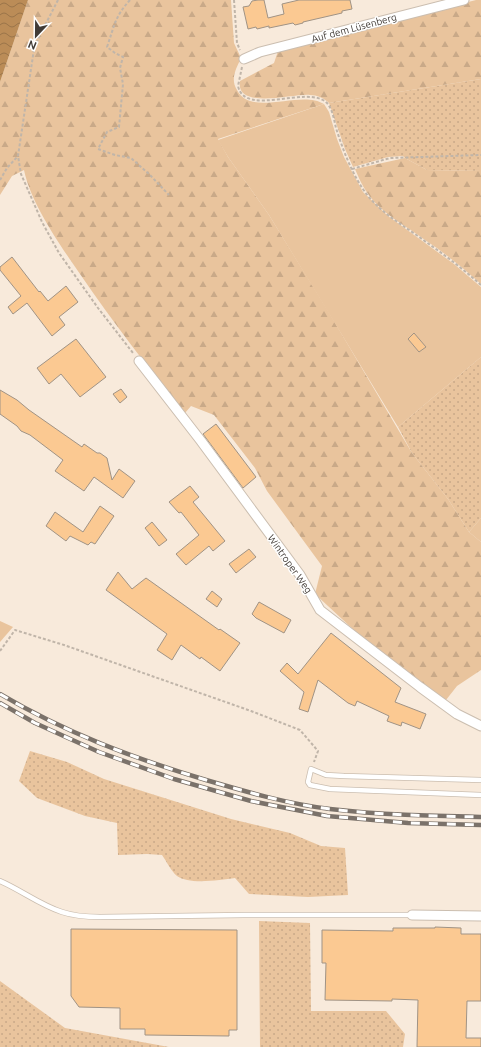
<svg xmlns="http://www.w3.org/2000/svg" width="481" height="1047" viewBox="0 0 481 1047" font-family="Ubuntu,sans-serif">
<defs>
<pattern id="grass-dots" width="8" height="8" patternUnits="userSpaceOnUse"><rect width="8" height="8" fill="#e9c49d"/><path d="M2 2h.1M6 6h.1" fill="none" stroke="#c9a988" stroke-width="1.8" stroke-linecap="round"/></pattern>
<pattern id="forest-firs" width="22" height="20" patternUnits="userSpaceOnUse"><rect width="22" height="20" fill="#e9c49d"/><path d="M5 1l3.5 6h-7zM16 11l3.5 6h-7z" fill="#c9a988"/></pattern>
<pattern id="water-waves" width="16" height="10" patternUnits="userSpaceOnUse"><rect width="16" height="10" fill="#bb8c57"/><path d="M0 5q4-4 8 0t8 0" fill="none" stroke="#9a7449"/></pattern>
</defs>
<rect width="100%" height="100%" fill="#f8eadb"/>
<g fill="url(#grass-dots)">
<polygon points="481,79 481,171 427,170 405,158 403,156 388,157 353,167 345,149 329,103"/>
<polygon points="481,357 481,518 469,532 448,499 412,453 398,427"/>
<path d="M30 751 67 762 104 779 231 819 290 833 321 846 345 848 348 895 308 897 249 894 235 878C220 880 189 885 177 876 171 871 167 862 162 855L147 854 118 855 117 823 85 816 37 798 19 781Z"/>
<polygon points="259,921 310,923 311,1011 386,1011 405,1034 403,1047 260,1047"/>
<polygon points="0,981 65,1028 169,1047 0,1047"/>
</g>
<g fill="url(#forest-firs)">
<path d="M28 0H231L234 43 241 58C236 69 230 79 237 90 251 118 301 89 324 104L218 139 228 157 269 215 328 311 412 453 448 499 469 532 481 542V670L457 686 446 700 369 644 315 594 322 566 267 491 255 468 214 415 191 406 185 413C148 368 113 322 80 274 60 245 31 204 24 170L12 176 0 195V82Z"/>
<path d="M476 0H481V79L329 103C324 98 317 95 310 95 295 93 235 111 240 81L274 63 278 51Z"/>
<path d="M405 158 427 170 481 171V284C463 268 445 253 425 240 405 225 380 213 366 191 362 185 358 176 355 169Z"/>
</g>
<g fill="#e9c49d">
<polygon points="324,104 329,112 337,139 344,157 363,192 388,216 454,264 481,287 481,357 398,427 269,215 228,157 218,140"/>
<polygon points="481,518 481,542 469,532"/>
<polygon points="0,621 13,627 0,642"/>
</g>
<polygon fill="url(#water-waves)" points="0,0 28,0 0,82"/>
<g fill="#fbc992" stroke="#a09385">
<polygon points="258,0 264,0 268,18 284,14 282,4 299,0 350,0 352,9 342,11 342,13 303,22 303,23 295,25 293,23 269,28 269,26 257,29 256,27 248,29 243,7 249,6 252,1"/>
<polygon points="12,257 39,292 40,291 48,301 66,286 78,302 59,317 65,325 52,336 27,303 13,314 8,307 21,296 0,270 0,267"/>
<polygon points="414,333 426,347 419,352 408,339"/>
<polygon points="76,339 106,377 80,397 61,374 49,384 37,368"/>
<polygon points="121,389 127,397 120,403 113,394"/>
<polygon points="0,390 17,400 29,410 82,447 84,444 97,453 100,453 107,458 112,480 119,469 135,481 123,498 94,477 84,491 55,471 63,460 30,435 21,431 17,426 0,414"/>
<polygon points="216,424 256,477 243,488 203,434"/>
<polygon points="190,486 199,497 193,502 225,541 213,551 209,546 186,565 176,554 199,535 181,512 179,513 169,502"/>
<polygon points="100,506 114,516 95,544 91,542 88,545 70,536 66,541 46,526 55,512 83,532"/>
<polygon points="152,522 167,540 159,546 145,528"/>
<polygon points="249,549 256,557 236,573 229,564"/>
<polygon points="118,572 132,589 146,578 219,630 220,629 240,643 220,671 201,657 200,659 181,645 172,660 157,650 167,634 106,590"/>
<polygon points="212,591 222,599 217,607 206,599"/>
<polygon points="259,602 291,620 284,633 256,618 252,614"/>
<polygon points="331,633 401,688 395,702 426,714 420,729 402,722 401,726 387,721 389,716 357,701 355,706 348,703 318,680 308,712 299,709 304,692 280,671 287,663 298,674"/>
<polygon points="435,927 461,928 461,934 481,934 481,1001 467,1001 466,1038 481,1038 481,1047 417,1047 418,1000 392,999 392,1001 325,1000 326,963 322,963 322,930 393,931 393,928 435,928"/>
<polygon points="71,929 237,930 237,1030 229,1030 229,1036 145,1035 145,1029 120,1029 120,1008 79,1007 71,996"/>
</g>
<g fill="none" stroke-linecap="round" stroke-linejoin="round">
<defs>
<g id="service">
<polyline points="481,780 344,776 326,775 311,769 308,782 310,785 330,789 481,795"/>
<path d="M0 881C21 890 40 905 62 912 74 916 87 917 100 917L244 915H412"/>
</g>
<g id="minor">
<polyline points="244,59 260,52 464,0"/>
<polyline points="139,361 201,441 300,575 320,610 420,687 457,714 481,726"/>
<polyline points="412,915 481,916"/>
</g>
</defs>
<use href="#service" stroke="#cbbeb0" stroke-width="6"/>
<use href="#minor" stroke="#cbbeb0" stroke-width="11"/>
<g stroke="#c0b5a9" stroke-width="2" stroke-dasharray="3 2" stroke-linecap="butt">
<polyline points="58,0 40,35 34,49 18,156 21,174 42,222 59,253 98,308 133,353"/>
<path d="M130 0C115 16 114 27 107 47L115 53 123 57 120 68 123 84 119 127 107 132 98 149 115 155 131 158 150 175 169 195"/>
<polyline points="234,0 237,43 240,50"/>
<path d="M242 67 238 86C245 118 308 84 327 103 333 110 334 120 336 128 343 150 352 174 365 192 381 214 405 226 426 242 445 255 464 270 481 285"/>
<polyline points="352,169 390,158 481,155"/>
<polyline points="0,180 7,168 18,156"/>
<polyline points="0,651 15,630 64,645 251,711 300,730 318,751 314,762"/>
</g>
<use href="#service" stroke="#fff" stroke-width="4.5"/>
<use href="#minor" stroke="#fff" stroke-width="9"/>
<defs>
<g id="rail">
<path d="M0 694C66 733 133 758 206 780 247 792 288 804 330 809 380 815 431 816 481 817"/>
<polyline points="0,703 35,723 99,752 174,779 251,801 327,816 408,823 481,825"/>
</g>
</defs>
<use href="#rail" stroke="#7b726a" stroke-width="4.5"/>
<use href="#rail" stroke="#fff" stroke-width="3" stroke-dasharray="9" stroke-linecap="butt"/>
</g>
<g text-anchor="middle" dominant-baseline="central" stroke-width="3" stroke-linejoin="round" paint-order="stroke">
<g font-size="10" fill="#413b36" stroke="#fff">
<text transform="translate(354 28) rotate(-15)">Auf dem Lüsenberg</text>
<text transform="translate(290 564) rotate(55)">Wintroper Weg</text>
</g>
</g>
<g transform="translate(36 36) rotate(202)" stroke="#ffffff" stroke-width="3" paint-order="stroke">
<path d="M0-3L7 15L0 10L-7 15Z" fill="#413b36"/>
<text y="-6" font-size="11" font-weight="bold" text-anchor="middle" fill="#413b36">N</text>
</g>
</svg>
